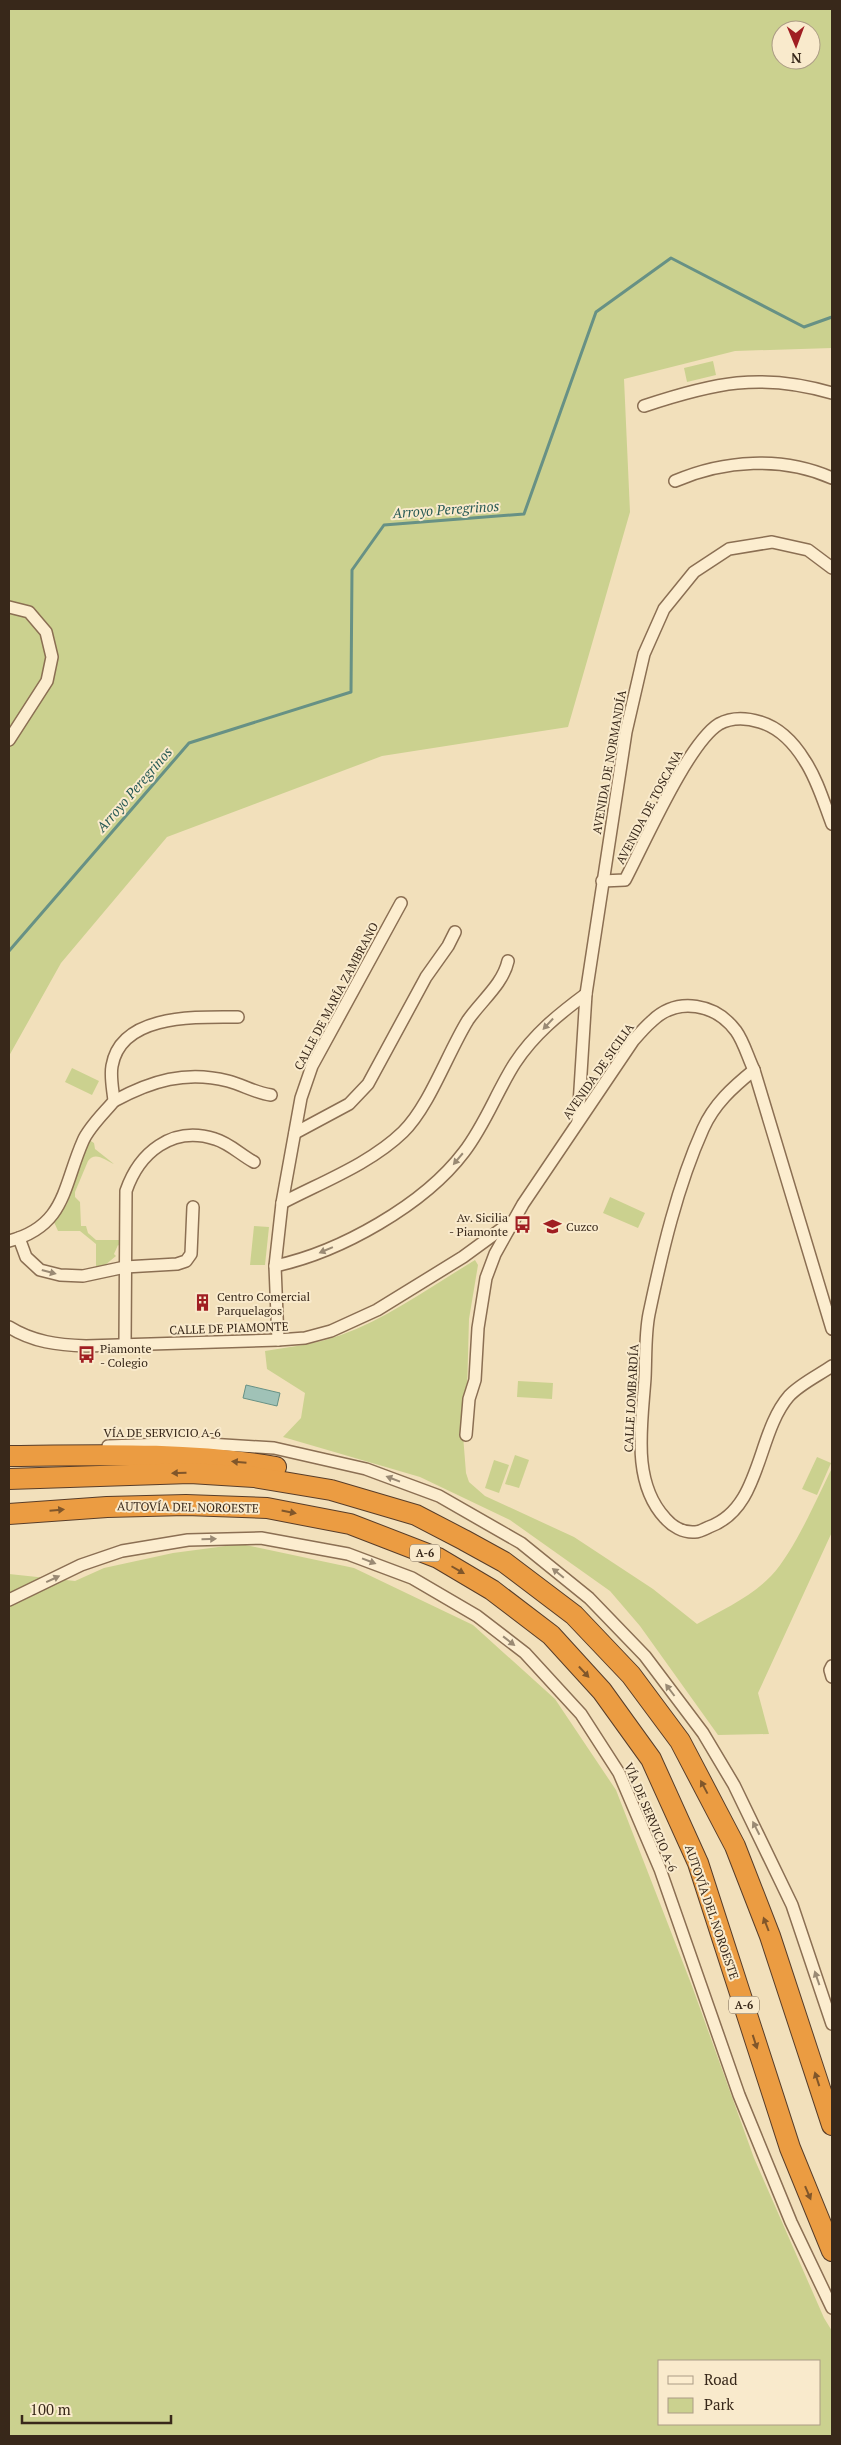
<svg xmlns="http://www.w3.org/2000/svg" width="841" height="2445" viewBox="0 0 841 2445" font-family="'PT Serif',serif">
<rect width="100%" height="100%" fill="#f2e0bb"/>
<g fill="#cbd18f" fill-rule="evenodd">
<path d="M9 9H832V348L735 351 624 379 630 512 568 727 382 756 167 837 61 963 9 1056ZM781 30H811V60H781Z"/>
<polygon points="713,361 716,375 687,382 684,368"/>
<polygon points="72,1068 99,1081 92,1095 65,1082"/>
<path d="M89 1140 94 1143 95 1149 114 1164C105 1160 95 1151 88 1161L75 1192V1197L80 1202 81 1226H86L88 1233 96 1240H120V1246L118 1245 114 1254 116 1256 105 1265 96 1268V1244L80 1231H58L54 1222 67 1204Z"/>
<polygon points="610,1197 645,1213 638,1228 603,1213"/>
<polygon points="254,1226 269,1227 265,1265 250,1265"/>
<path d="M475 1260 478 1265 469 1319 467 1392 463 1435 466 1473 469 1482 485 1496 574 1537 653 1589 697 1624C722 1610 751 1597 771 1576 794 1552 817 1498 832 1468V1532L758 1693 769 1734 718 1735 640 1626 610 1591 510 1520 420 1477 283 1437 301 1418 305 1393 267 1369 265 1351C290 1347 317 1344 341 1335 388 1318 432 1286 475 1260Z"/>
<polygon points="518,1381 553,1383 552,1399 517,1397"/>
<polygon points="515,1455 529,1460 519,1488 505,1484"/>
<polygon points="817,1457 831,1463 817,1495 802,1489"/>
<polygon points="494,1460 509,1465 499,1493 485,1488"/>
<path d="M241 1544 354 1568 473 1625 555 1699 616 1790 692 1986 754 2158 824 2318 832 2331V2436H9V1574L75 1581 104 1568 173 1553ZM660 2361H820V2424H660Z"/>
</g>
<polygon fill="#a0c2b7" stroke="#679185" points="246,1385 280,1393 277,1406 243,1398"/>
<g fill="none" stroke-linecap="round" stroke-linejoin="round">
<polyline stroke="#679185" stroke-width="3" points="9,951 189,743 351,692 352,570 384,525 524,514 596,312 671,258 804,327 832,317"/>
<defs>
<g id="minor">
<path d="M644 406C713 383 761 372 832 393"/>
<path d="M675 481C724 460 782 456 832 478"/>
<polyline points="9,607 29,612 46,632 52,657 47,681 9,740"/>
<path d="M602 881 625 880C644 844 688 743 719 724 732 717 747 718 760 722 780 728 794 743 805 761 817 779 824 803 832 824"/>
<path d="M754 1070C733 1087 714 1104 703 1129 677 1187 662 1252 649 1314 645 1334 646 1357 645 1378 642 1424 631 1481 665 1518 672 1526 683 1533 695 1532 699 1532 705 1529 709 1527 762 1508 756 1434 789 1396 800 1384 819 1375 832 1366"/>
<path d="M114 1101C151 1081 186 1070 228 1081 243 1085 256 1093 271 1095"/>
<polyline points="578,1121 586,994 626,732 644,654 664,609 694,572 729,549 772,542 808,550 832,568"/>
<polyline points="295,1133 349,1104 368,1084 426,977 448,946 455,932"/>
<path d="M282 1203C322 1182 370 1164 403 1132 429 1107 448 1052 468 1020 481 1001 503 984 508 961"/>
<polyline points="19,1238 26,1257 40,1270 60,1275 83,1276 125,1267 177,1264 186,1261 191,1254 193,1207"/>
<path d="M9 1241C66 1226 63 1186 83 1141 89 1127 104 1113 114 1101 113 1090 110 1077 112 1066 121 1013 198 1017 238 1017"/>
<path d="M275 1266C340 1252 424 1205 464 1152 485 1125 497 1091 515 1063 534 1034 559 1014 586 994"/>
<path d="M9 1327C33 1342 58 1345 86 1346L278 1340 305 1338 331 1331 377 1310 463 1257 511 1222"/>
<polyline points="278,1340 275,1266 282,1203 301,1098 312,1066 401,903"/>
<path d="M125 1346 126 1191C139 1153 172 1125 215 1139 229 1143 241 1155 254 1162"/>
<path d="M466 1435 469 1399 475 1380 478 1328 486 1278 495 1254 523 1204 633 1041C639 1034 645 1027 652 1021 678 996 716 1004 736 1031 744 1042 748 1058 754 1070L832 1329"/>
<polyline points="108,1446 193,1443 274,1448 366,1469 439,1496 521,1543 589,1598 645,1656 703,1733 734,1785 792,1905 832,2024"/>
<polyline points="9,1600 81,1565 122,1551 188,1540 261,1538 348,1554 412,1578 477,1616 525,1653 581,1714 619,1773 660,1869 739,2095 791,2222 832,2308"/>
<polyline points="832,1666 830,1670 832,1677"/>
</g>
<g id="motorway">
<path d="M9 1456C98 1455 187 1452 276 1467"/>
<polyline points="9,1479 190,1473 254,1477 331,1490 416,1515 464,1540 504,1562 574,1615 631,1675 680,1741 735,1846 770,1936 832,2125"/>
<polyline points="9,1514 107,1507 186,1505 267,1508 350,1524 438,1558 492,1590 551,1635 602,1691 651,1759 698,1863 790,2148 832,2251"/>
</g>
</defs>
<use href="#minor" stroke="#8b6f53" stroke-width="14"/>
<use href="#motorway" stroke="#583d29" stroke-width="22"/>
<use href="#minor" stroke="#fcedcf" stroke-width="11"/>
<use href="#motorway" stroke="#eb9c42" stroke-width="20"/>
</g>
<defs><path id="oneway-solid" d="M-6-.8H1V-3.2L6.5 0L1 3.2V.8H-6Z" transform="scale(1.25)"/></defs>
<g fill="#9a8a74">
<use href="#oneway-solid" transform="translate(548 1024) rotate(133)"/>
<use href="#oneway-solid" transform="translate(458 1159) rotate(130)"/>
<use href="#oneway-solid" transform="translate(326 1250) rotate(157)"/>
<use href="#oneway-solid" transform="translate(49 1272) rotate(15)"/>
<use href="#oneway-solid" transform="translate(393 1479) rotate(-159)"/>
<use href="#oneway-solid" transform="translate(209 1539) rotate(-1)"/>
<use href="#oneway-solid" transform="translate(369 1561) rotate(21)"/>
<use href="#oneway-solid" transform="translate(558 1573) rotate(-141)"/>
<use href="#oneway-solid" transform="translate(53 1579) rotate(-25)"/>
<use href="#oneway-solid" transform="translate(509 1641) rotate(38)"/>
<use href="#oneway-solid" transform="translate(670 1690) rotate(-127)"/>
<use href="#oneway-solid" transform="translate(756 1828) rotate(-117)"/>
<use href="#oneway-solid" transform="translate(817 1978) rotate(-109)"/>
</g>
<g fill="#80562a">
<use href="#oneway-solid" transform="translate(239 1462) rotate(-175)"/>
<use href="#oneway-solid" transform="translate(179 1473) rotate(178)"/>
<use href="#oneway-solid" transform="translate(57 1510) rotate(-5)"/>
<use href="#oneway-solid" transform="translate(289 1512) rotate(11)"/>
<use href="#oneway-solid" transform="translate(458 1570) rotate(30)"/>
<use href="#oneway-solid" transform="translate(584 1672) rotate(47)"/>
<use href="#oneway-solid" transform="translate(704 1787) rotate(-118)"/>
<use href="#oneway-solid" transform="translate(766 1924) rotate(-111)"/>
<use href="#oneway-solid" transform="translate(755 2042) rotate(72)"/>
<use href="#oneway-solid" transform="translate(817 2079) rotate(-108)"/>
<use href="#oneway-solid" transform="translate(808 2193) rotate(67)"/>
</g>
<defs>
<symbol id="bus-bare" viewBox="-9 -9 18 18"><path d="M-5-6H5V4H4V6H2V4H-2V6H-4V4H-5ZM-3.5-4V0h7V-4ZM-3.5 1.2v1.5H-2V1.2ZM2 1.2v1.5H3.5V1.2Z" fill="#a01e22" stroke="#f9eacc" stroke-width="2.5" paint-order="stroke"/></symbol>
<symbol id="school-bare" viewBox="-9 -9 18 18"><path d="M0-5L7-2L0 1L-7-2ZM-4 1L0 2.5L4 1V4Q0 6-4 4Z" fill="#a01e22" stroke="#f9eacc" stroke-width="2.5" paint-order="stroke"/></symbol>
<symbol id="building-bare" viewBox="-9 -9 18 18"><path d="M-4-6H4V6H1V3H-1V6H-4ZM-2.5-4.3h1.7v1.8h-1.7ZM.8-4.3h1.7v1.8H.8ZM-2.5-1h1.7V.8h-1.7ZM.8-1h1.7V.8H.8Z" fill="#a01e22" stroke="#f9eacc" stroke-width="2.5" paint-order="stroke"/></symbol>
</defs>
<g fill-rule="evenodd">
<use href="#bus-bare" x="510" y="1212" width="25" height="25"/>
<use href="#school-bare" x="540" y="1214" width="25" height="25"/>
<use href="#building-bare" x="190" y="1290" width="25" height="25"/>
<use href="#bus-bare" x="74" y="1342" width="25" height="25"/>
</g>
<g text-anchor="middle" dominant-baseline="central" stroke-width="4" stroke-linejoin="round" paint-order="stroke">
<g fill="#f9eacc" stroke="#72624f" stroke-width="1">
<rect x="410" y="1544.5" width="30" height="17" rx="4"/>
<rect x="729" y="1996.5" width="30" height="17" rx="4"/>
</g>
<g font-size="11" font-weight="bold" fill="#38281a">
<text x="425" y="1553">A-6</text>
<text x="744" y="2005">A-6</text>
</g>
<g font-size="12" fill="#38281a" stroke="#f9eacc">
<text transform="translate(609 762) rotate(-80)">AVENIDA DE NORMANDÍA</text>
<text transform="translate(649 807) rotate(-62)">AVENIDA DE TOSCANA</text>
<text transform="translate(336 996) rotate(-62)">CALLE DE MARÍA ZAMBRANO</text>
<text transform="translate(598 1071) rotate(-55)">AVENIDA DE SICILIA</text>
<text transform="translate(229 1328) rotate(-2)">CALLE DE PIAMONTE</text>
<text transform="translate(631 1398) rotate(-87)">CALLE LOMBARDÍA</text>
<text x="162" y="1432">VÍA DE SERVICIO A-6</text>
<text transform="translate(188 1507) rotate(1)">AUTOVÍA DEL NOROESTE</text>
<text transform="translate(651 1817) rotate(67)">VÍA DE SERVICIO A-6</text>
<text transform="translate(712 1912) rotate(71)">AUTOVÍA DEL NOROESTE</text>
</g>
<g font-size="12" fill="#38281a" stroke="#f9eacc" text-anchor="start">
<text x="508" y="1217" text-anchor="end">Av. Sicilia<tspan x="508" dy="14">- Piamonte</tspan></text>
<text x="566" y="1226">Cuzco</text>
<text x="217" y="1296">Centro Comercial<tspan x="217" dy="14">Parquelagos</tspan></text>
<text x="100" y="1348">Piamonte<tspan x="100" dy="14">- Colegio</tspan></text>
</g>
<g font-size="14" font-style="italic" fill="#285a55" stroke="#f9eacc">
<text transform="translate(446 509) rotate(-4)">Arroyo Peregrinos</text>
<text transform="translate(134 789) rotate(-49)">Arroyo Peregrinos</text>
</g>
</g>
<rect width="841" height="2445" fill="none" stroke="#38281a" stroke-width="20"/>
<rect x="658" y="2360" width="162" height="65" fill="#f9eacc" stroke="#ac9c85"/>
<rect x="668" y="2376" width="25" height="8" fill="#fcedcf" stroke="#ac9c85"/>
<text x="704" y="2385" font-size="15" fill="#38281a">Road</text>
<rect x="668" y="2398" width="25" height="15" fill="#cbd18f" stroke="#ac9c85"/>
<text x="704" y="2410" font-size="15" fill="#38281a">Park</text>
<g transform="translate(796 45) rotate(179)"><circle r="24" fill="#f9eacc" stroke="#ac9c85"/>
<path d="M0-4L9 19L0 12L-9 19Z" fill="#a01e22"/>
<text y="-8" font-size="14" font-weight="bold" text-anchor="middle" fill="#38281a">N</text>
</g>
<path d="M22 2415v8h149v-8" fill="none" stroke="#38281a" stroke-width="2.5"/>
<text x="30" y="2415" font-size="15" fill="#38281a" stroke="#f9eacc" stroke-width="4" paint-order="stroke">100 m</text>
</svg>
